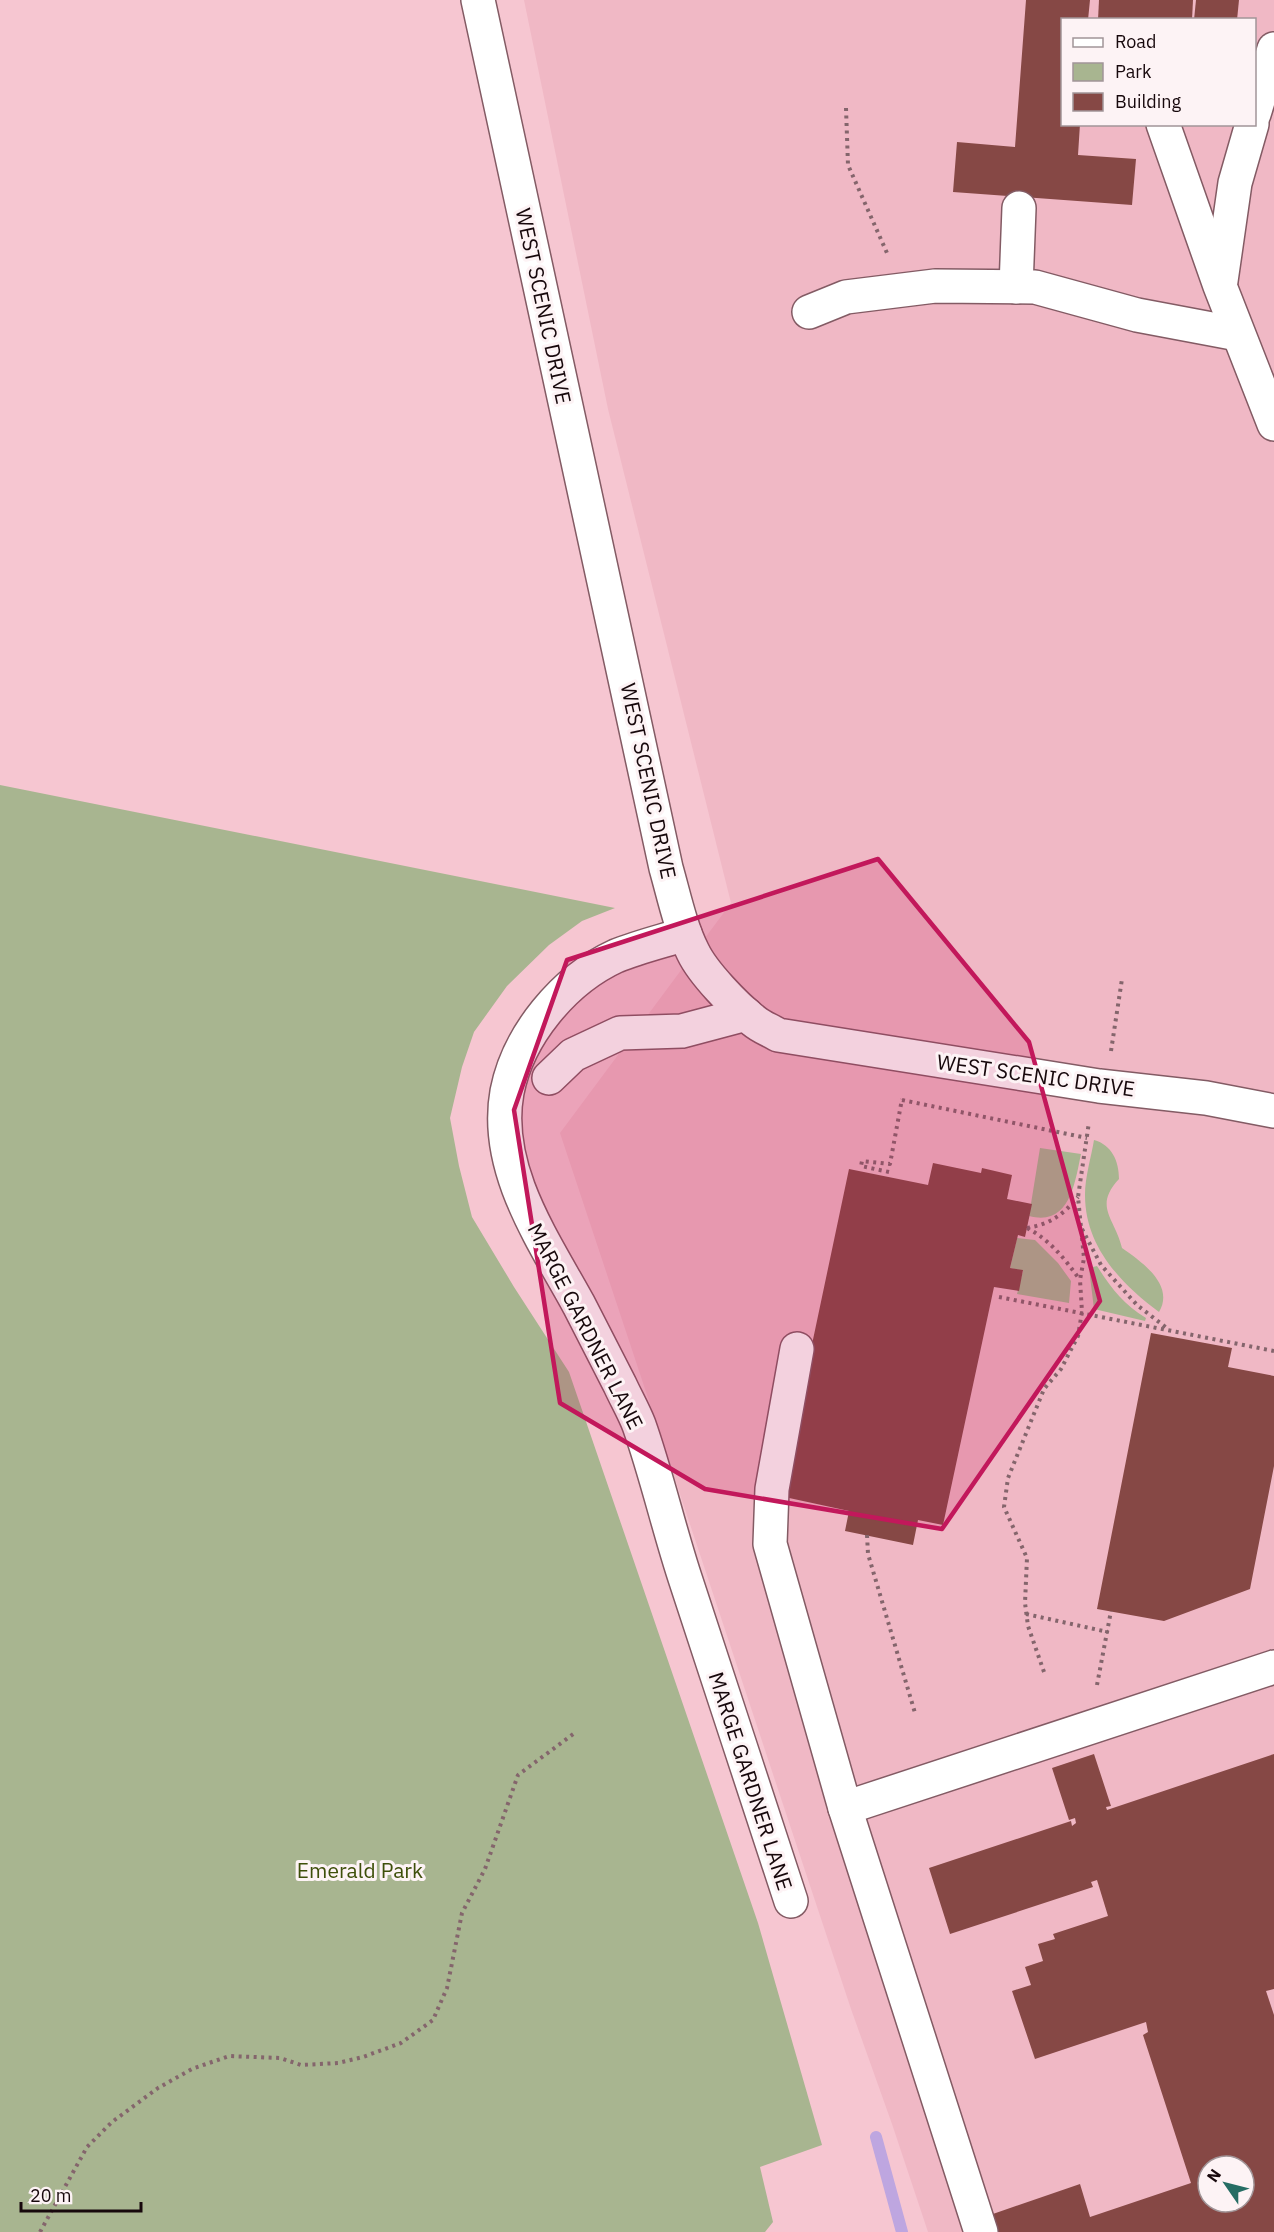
<svg xmlns="http://www.w3.org/2000/svg" width="1274" height="2232" viewBox="0 0 1274 2232" font-family="'IBM Plex Sans',sans-serif">
<rect width="100%" height="100%" fill="#f6c6d1"/>
<path fill="#f0b8c5" fill-rule="evenodd" d="M524 0H1274V2232H928L892 2124 851 2009 560 1133 731 903 608 409ZM1062 20H1254V124H1062ZM1208 2166H1244V2202H1208Z"/>
<g fill="#a8b590">
<polygon points="0,785 615,908 582,921 549,945 507,986 474,1032 462,1067 450,1118 459,1166 472,1217 514,1287 569,1372 758,1923 822,2145 760,2167 773,2222 765,2232 0,2232"/>
<path d="M1094 1140C1112 1145 1119 1161 1119 1179 1093 1207 1115 1218 1122 1248 1142 1262 1175 1285 1159 1312 1120 1283 1085 1246 1085 1195 1085 1177 1091 1158 1094 1140Z"/>
<path d="M1040 1148 1081 1154C1075 1182 1070 1227 1029 1216Z"/>
<polygon points="1017,1238 1035,1240 1058,1263 1071,1281 1069,1303 1017,1294 1023,1271 1010,1268"/>
<path d="M1097 1266C1111 1288 1123 1304 1146 1318L1145 1321 1094 1309 1089 1268Z"/>
</g>
<g fill="none" stroke-linecap="round" stroke-linejoin="round">
<polyline stroke="#bea6e0" stroke-width="12" points="876,2137 902,2232"/>
</g>
<g fill="#864845" fill-rule="evenodd">
<polygon points="1026,0 1090,0 1088,20 1062,20 1062,124 1080,124 1078,155 1136,159 1132,205 953,192 957,142 1015,147"/>
<polygon points="1099,0 1193,0 1192,20 1098,20"/>
<polygon points="1196,0 1239,0 1237,20 1194,20"/>
<polygon points="933,1163 981,1173 982,1168 1012,1175 1007,1199 1032,1204 1025,1237 1018,1235 1010,1268 1023,1270 1019,1291 994,1287 943,1525 918,1520 913,1545 845,1531 849,1511 780,1496 849,1169 928,1185"/>
<polygon points="1151,1333 1232,1348 1228,1367 1274,1376 1274,1466 1250,1589 1164,1621 1097,1609"/>
<path d="M1094 1754 1111 1806 1106 1807 1107 1810 1274 1754V1989L1266 1991 1274 2015V2232H996L990 2215 1080 2184 1090 2217 1191 2183 1143 2035 1148 2032 1146 2022 1035 2059 1012 1991 1031 1985 1025 1967 1043 1961 1038 1944 1055 1939 1053 1934 1108 1916 1097 1880 1091 1882 1093 1887 950 1934 929 1868 1071 1821 1072 1826 1076 1823 1075 1818 1069 1820 1052 1768ZM1208 2166H1244V2202H1208Z"/>
</g>
<g fill="none" stroke-linecap="round" stroke-linejoin="round">
<defs>
<g id="minor">
<path d="M478 0 666 868C674 896 680 926 693 952 703 973 735 1006 754 1021 761 1027 770 1030 778 1035L1099 1086 1206 1098 1274 1111"/>
<polyline points="1254,114 1274,49"/>
<polyline points="1163,124 1220,286 1274,424"/>
<polyline points="1221,281 1235,183 1252,124"/>
<polyline points="1016,287 1019,208"/>
<polyline points="809,312 846,297 935,286 1035,287 1137,315 1238,334"/>
<path d="M685 934C663 941 638 947 616 956 564 980 518 1035 507 1092 493 1169 544 1241 579 1305 593 1332 606 1358 620 1385 626 1398 634 1412 639 1425 657 1476 669 1530 686 1581 721 1688 756 1794 791 1901"/>
<polyline points="549,1078 573,1055 620,1033 682,1031 746,1014"/>
<polyline points="797,1349 772,1489 770,1544 845,1808 981,2232"/>
<polyline points="845,1808 1274,1667"/>
</g>
</defs>
<use href="#minor" stroke="#835b64" stroke-width="36"/>
<g stroke="#84656c" stroke-width="4" stroke-dasharray="3 4.5" stroke-linecap="butt">
<polyline points="846,108 848,165 887,253"/>
<polyline points="1111,1051 1122,979"/>
<polyline points="902,1100 1087,1138"/>
<polyline points="889,1172 861,1166 862,1161 890,1164 902,1099"/>
<path d="M1027 1228C1050 1240 1065 1259 1080 1280"/>
<path d="M1027 1228C1050 1224 1063 1215 1078 1197"/>
<polyline points="1082,1229 1101,1265 1137,1305 1168,1329"/>
<polyline points="999,1297 1274,1351"/>
<polyline points="867,1535 868,1554 915,1713"/>
<polyline points="1026,1614 1108,1632"/>
<polyline points="1044,1672 1028,1626 1025,1603 1027,1558 1004,1507 1008,1478 1044,1389 1061,1369 1078,1336 1082,1312 1080,1280 1084,1258 1078,1197 1089,1122"/>
<polyline points="1097,1685 1111,1611"/>
<polyline points="40,2232 87,2147 112,2122 158,2088 192,2069 229,2056 280,2058 301,2065 338,2063 363,2057 401,2043 433,2020 447,1988 462,1913 485,1869 518,1775 576,1732"/>
</g>
<use href="#minor" stroke="#fff" stroke-width="33"/>
</g>
<path fill="#c2185b" fill-opacity="0.2" stroke="#c2185b" stroke-width="4.5" stroke-linejoin="round" d="M878 859 1029 1042 1100 1301 942 1529 705 1489 560 1403 514 1110 567 960Z"/>
<g text-anchor="middle" dominant-baseline="central" stroke-width="6" stroke-linejoin="round" paint-order="stroke">
<g font-size="21" fill="#17080c" stroke="#fdf3f5">
<text transform="translate(544 306) rotate(78)">WEST SCENIC DRIVE</text>
<text transform="translate(649 781) rotate(78)">WEST SCENIC DRIVE</text>
<text transform="translate(1036 1075) rotate(8)">WEST SCENIC DRIVE</text>
<text transform="translate(586 1326) rotate(63)">MARGE GARDNER LANE</text>
<text transform="translate(751 1781) rotate(72)">MARGE GARDNER LANE</text>
</g>
<g font-size="21" fill="#3e4f0a" stroke="#fdf3f5">
<text x="360" y="1870">Emerald Park</text>
</g>
</g>
<rect x="1061" y="18" width="195" height="108" fill="#fdf3f5" stroke="#a19598" stroke-width="1.5"/>
<rect x="1073" y="38" width="30" height="9" fill="#ffffff" stroke="#a19598" stroke-width="1.5"/>
<text x="1115" y="48" font-size="18" fill="#17080c">Road</text>
<rect x="1073" y="63" width="30" height="18" fill="#a8b590" stroke="#a19598" stroke-width="1.5"/>
<text x="1115" y="78" font-size="18" fill="#17080c">Park</text>
<rect x="1073" y="93" width="30" height="18" fill="#864845" stroke="#a19598" stroke-width="1.5"/>
<text x="1115" y="108" font-size="18" fill="#17080c">Building</text>
<g transform="translate(1226 2184) rotate(305)"><circle r="28" fill="#fdf3f5" stroke="#a19598" stroke-width="1.5"/>
<path d="M0-4.5L10 22L0 15L-10 22Z" fill="#266d64"/>
<text y="-9" font-size="16" font-weight="bold" text-anchor="middle" fill="#17080c">N</text>
</g>
<path d="M21 2202v9h120v-9" fill="none" stroke="#17080c" stroke-width="3"/>
<text x="30" y="2202" font-size="18" fill="#17080c" stroke="#fdf3f5" stroke-width="4.5" paint-order="stroke">20 m</text>
</svg>
